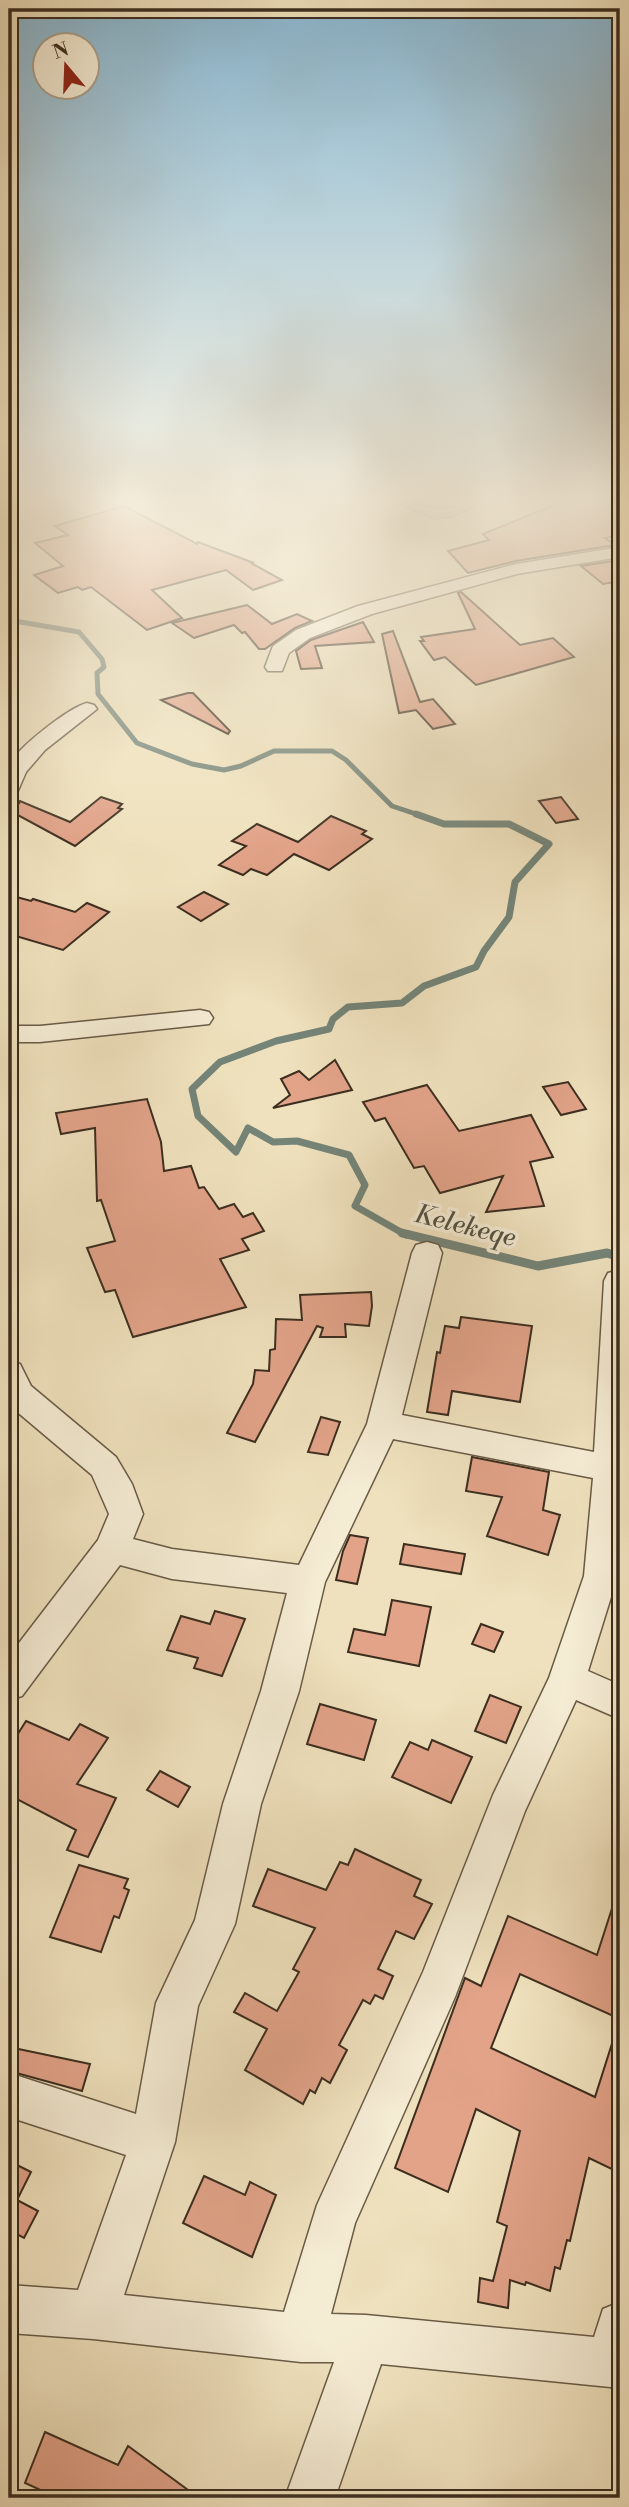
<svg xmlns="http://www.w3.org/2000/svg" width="629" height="2507" viewBox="0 0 629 2507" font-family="'Libre Bodoni',serif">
<rect width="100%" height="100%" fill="#efe1bd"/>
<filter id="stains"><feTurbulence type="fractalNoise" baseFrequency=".00286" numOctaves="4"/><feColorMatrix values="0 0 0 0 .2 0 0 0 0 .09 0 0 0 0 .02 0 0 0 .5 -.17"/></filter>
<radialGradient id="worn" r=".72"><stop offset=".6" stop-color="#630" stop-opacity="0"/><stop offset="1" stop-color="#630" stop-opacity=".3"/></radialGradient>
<polygon fill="#9abdb3" stroke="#748478" stroke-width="2" points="382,496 496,496 452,517 433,519"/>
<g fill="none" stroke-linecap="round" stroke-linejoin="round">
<path stroke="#6b7669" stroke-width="2" d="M399 496C434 512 445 512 480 496"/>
<polyline stroke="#748478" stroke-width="5" points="9,620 79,632 102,659 104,667 97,673 98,694 137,743 192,764 224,770 241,766 274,751 332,751 346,760 392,806 422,816"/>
<polyline stroke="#748478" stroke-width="7" points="406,1235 355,1206 365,1185 349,1155 297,1141 273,1142 248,1128 236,1152 198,1116 192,1089 220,1062 276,1041 329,1029 333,1019 348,1007 402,1003 424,986 476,967 484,951 509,917 515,882 549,844 509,824 444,824 416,814"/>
<polyline stroke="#748478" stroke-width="9" points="402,1233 538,1266 607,1253 620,1257"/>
</g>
<g fill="#e2a389" stroke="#3c2e1f" stroke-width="2">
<polygon points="576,496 598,496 620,516 620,535 605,538 615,545 516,561 468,573 448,551 489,540 483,534"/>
<polygon points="124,506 197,544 198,542 254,563 251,563 282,580 253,590 226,570 152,590 182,618 147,630 91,587 82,590 78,587 58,593 34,575 63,566 35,543 68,535 55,526"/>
<polygon points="620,560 620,581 603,584 581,566"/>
<polygon points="461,592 520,645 553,638 574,657 476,685 445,657 434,660 420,641 424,641 421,637 475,629 458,593"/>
<polygon points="247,605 272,624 297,614 312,621 295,628 265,649 259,649 245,632 242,633 234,625 194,638 172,623"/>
<polygon points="363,622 374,642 315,646 322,668 301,669 296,651 311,640"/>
<polygon points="393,631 420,702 433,699 455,724 433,729 416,710 399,713 382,634"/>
<polygon points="188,693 193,693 230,731 228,734 161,700"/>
<polygon points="101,797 122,804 118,808 122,809 75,846 14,813 20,801 70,822"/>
<polygon points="561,797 578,819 556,823 539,801"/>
<polygon points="331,816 366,831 362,834 372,839 329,870 294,854 267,875 251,869 243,875 219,865 246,846 232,841 257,824 298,842"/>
<polygon points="204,892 228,904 201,921 178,907"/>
<polygon points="9,895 31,901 33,899 75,912 87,903 109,912 63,950 9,934"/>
<polygon points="335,1060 352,1090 273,1108 290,1095 281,1079 299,1071 309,1080"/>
<polygon points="568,1082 586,1109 561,1115 543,1087"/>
<polygon points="427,1085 459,1131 531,1115 553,1157 530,1162 544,1206 486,1212 503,1176 440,1193 424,1166 414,1168 385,1118 375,1121 363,1102"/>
<polygon points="147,1099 161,1142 164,1171 191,1166 199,1188 204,1187 219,1209 234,1204 243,1217 253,1213 264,1231 242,1239 249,1250 220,1259 246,1307 133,1337 115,1290 105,1292 87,1248 115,1241 101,1200 97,1201 95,1128 61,1134 56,1113"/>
<polygon points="371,1292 372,1306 369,1326 345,1324 346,1337 320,1337 323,1328 317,1326 255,1442 227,1433 253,1384 255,1370 269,1371 270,1350 275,1349 276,1319 302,1320 300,1295"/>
<polygon points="461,1317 532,1326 520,1402 452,1391 448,1415 427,1412 437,1352 440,1353 445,1326 459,1328"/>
<polygon points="321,1417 340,1422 328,1455 308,1452"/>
<polygon points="472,1457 549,1472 543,1510 560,1515 548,1555 487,1536 502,1497 466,1491"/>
<polygon points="350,1535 368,1538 357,1584 336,1580 343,1551"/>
<polygon points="404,1544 465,1554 461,1574 400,1564"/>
<polygon points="392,1600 431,1607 419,1666 348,1652 354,1629 385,1635"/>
<polygon points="215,1611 245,1619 222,1676 194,1668 198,1658 167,1650 181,1616 210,1624"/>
<polygon points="481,1624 503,1632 494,1652 472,1644"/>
<polygon points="490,1695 521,1707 506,1743 475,1731"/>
<polygon points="320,1704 376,1720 364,1760 307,1744"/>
<polygon points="26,1721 69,1740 80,1724 108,1738 77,1784 116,1798 88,1857 67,1850 76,1830 9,1795 9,1748"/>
<polygon points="432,1740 472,1757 451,1803 392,1777 410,1742 428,1750"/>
<polygon points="160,1771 190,1787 178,1807 147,1790"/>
<polygon points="355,1849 421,1880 414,1896 432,1904 414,1939 396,1931 378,1969 393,1976 383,1999 375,1995 370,2004 363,2000 339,2045 347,2050 330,2083 322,2078 315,2093 310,2090 303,2104 245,2070 267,2029 234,2012 245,1993 277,2011 299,1972 293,1969 315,1928 253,1906 268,1869 326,1890 340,1862 348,1865"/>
<polygon points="79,1865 128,1879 124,1888 129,1890 119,1918 114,1916 101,1952 50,1937"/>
<polygon points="616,1896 620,1897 620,2019 520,1974 491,2048 595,2097 616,2031 620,2032 620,2173 589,2158 570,2241 567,2240 560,2269 555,2267 550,2291 526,2282 525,2285 510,2280 508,2308 478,2302 480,2278 493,2281 507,2226 497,2222 520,2131 476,2109 448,2192 395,2168 465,1978 481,1986 508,1916 597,1955"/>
<polygon points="9,2047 90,2064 82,2091 9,2071"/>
<polygon points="9,2161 31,2172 17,2200 38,2211 24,2238 9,2230"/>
<polygon points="204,2176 245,2195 250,2182 276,2195 252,2257 183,2223"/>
<polygon points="45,2432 118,2465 128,2446 199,2498 58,2498 25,2483"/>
</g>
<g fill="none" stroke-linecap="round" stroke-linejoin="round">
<defs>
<g id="minor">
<polygon points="620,547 620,557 517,574 372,614 310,638 289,653 282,671 268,671 265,667 273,646 296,630 358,606 516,564"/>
<path d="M87 703 94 705 97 709 45 750 26 772 17 793 9 795C9 787 6 773 9 766 15 749 70 707 87 703Z"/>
<polygon points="200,1010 209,1012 213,1018 209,1024 40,1042 9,1042 9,1026 40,1026"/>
<path d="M427 1242 438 1245 442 1253 402 1415 594 1452 604 1281 608 1273 620 1270V1568L588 1671 620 1685V1719L576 1700 525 1811 455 1997 355 2223 331 2314 366 2315 594 2337 603 2309 620 2302V2388L381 2364 335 2498H285L334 2362H301L93 2339 9 2333V2285L78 2290 126 2155 9 2117V2073L136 2114 156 2003 195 1920 223 1804 261 1691 287 1593 172 1579 120 1565 22 1696 9 1700V1656L98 1540 109 1514 92 1475 9 1405V1361L20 1364 31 1386 116 1457 132 1484 143 1514 133 1539 172 1549 299 1565 367 1424 412 1253 416 1245ZM393 1439 593 1478 584 1576 549 1678 493 1795 423 1972 317 2205 284 2312 124 2295 175 2142 198 2006 235 1924 261 1804 299 1691 325 1582Z"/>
</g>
</defs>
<use href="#minor" stroke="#695b46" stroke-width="3"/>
<use href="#minor" fill="#f5ecd4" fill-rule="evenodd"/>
</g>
<linearGradient id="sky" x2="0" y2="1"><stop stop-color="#89b8d3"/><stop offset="0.59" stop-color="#f8f2e1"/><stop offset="1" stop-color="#f8f2e1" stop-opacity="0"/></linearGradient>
<rect width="629" height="847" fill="url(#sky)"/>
<g text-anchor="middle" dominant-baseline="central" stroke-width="7" stroke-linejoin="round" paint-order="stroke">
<g font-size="26" font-style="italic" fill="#545244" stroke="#f5ecd4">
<text transform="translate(465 1226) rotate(14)">Kelekeqe</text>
</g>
</g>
<rect width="629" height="2507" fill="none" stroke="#efe1bd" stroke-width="35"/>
<rect x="10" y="10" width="608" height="2486" fill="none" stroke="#3c2e1f" stroke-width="3.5"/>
<rect x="18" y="18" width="594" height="2472" fill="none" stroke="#3c2e1f" stroke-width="2"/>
<g transform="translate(66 66) rotate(341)"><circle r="33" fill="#f5ecd4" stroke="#aba08c" stroke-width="2"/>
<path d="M0-5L12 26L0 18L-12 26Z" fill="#8f2418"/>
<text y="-10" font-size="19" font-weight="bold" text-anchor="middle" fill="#3c2e1f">N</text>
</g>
<rect width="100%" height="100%" filter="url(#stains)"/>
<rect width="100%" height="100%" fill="url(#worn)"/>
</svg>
